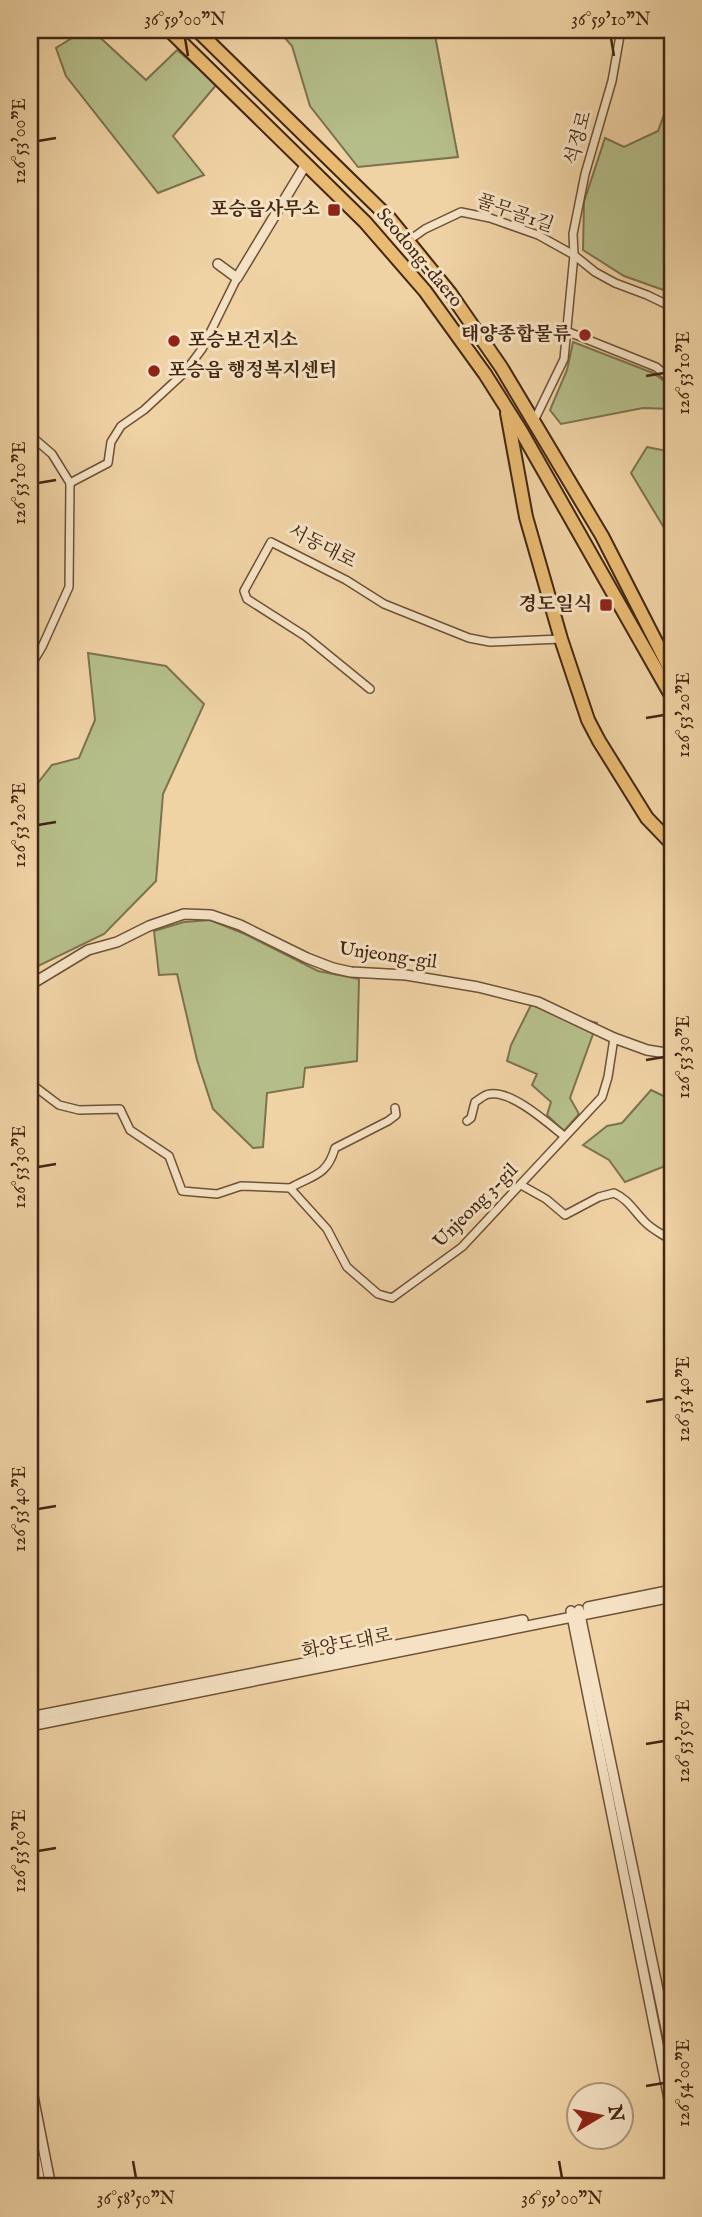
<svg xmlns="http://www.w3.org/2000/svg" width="702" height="2217" viewBox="0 0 702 2217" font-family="'IM FELL English','Noto Serif KR',serif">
<rect width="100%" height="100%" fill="#f0d3a5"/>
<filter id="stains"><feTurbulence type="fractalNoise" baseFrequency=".00286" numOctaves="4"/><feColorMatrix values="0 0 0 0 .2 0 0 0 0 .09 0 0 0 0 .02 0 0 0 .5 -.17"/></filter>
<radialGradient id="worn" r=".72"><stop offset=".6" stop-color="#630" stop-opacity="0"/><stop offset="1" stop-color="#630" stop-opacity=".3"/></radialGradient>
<g fill="#b5be8a" stroke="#7c724e" stroke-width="2">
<polygon points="85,30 92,30 146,80 177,50 217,84 173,136 204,175 158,193 66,76 56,48"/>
<polygon points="278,30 434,30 458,157 358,167 310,106 292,46"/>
<polygon points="672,93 672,293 624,276 583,250 584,202 605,138 624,147 658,131"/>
<polygon points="573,342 653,373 672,387 672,409 643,408 561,424 550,410 567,370"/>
<polygon points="647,447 672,452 672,541 631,473"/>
<polygon points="88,653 166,666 204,704 163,794 156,881 104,934 30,970 30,793 52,765 79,758 95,720"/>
<polygon points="210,920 245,934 318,971 359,979 357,1061 305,1068 303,1087 267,1093 263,1147 253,1148 213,1109 197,1060 177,974 159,975 154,931 184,922"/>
<polygon points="531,1005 597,1023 570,1098 579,1114 564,1131 547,1115 551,1102 532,1085 537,1074 507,1061 511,1045"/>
<polygon points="651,1090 672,1100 672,1166 665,1166 625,1182 609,1160 583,1145 607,1126 622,1123"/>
</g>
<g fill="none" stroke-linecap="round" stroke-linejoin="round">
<defs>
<g id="minor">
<polyline points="408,241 425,229 461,212 490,218 538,235 574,255 595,272 615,283 647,295 672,307"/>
<polyline points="566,331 656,367 672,380"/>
<polyline points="534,421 564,359 574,255 573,234 585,174 612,81 621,30"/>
<polyline points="30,435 52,454 70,483 69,587 42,647 30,667"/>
<polyline points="70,483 108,463 111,442 121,426 144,410 184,373 202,349 237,278"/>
<polyline points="370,689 305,636 247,599 244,591 271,542 346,580 384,604 469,638 490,642 561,639"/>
<polyline points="30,1083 59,1105 79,1110 120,1109 130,1130 169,1156 182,1191 217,1194 241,1186 290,1188 327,1229 347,1267 378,1294 392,1298 462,1247 602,1097 608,1077 614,1038"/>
<path d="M467 1121 471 1118 475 1102C480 1099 485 1094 490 1094 511 1090 548 1123 564 1136"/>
<path d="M521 1185 546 1199 565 1215 599 1197 614 1193C628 1199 634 1211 644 1221 652 1230 663 1234 672 1241"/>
<path d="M290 1188C313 1175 327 1176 335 1148L388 1121 396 1115 395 1108"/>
</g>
<g id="tertiary">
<polyline points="218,264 237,278 306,164"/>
<polyline points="30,985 88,950 117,942 149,926 184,914 211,915 240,925 307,958 333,968 351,972 406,975 478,987 538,1002 614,1038 647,1050 672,1054"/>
<polyline points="588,1607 672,1590"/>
<polyline points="579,1610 672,2057"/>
<polyline points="571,1611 672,2114"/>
<polyline points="30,1717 523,1620"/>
<polyline points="30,1726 672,1597"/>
<polyline points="30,2081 51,2187"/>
<polyline points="30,2133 41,2187"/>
</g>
<g id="primary">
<polyline points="169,30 365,222 425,291 485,374 521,431 672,697"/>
<polyline points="197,30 390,219 450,293 501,367 602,536 672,673"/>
<polyline points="507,413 526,517 561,639 588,720 599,741 647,818 672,844"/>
</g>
</defs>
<use href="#minor" stroke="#6e5137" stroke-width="10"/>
<use href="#tertiary" stroke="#6e5137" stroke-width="12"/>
<use href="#primary" stroke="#422612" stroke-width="16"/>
<use href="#minor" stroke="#f5e2c4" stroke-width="7"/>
<use href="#tertiary" stroke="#f5e2c4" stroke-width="9"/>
<use href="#primary" stroke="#e8ba72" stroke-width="12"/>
</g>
<path fill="none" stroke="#422612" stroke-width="2.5" d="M185 38 188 56M611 38 614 56M38 141 56 138M646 376 664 373M38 483 56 480M646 718 664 715M38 825 56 822M646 1060 664 1057M38 1167 56 1164M646 1402 664 1399M38 1509 56 1506M646 1744 664 1741M38 1851 56 1848M646 2086 664 2083M133 2161 136 2178M559 2161 562 2178"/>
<g fill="#8f2418" stroke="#f5e2c4" stroke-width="2.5">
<rect x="327" y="203" width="14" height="14" rx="3.5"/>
<circle cx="585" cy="335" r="7"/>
<circle cx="174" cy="341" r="7"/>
<circle cx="154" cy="371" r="7"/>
<rect x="599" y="598" width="14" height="14" rx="3.5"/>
</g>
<g text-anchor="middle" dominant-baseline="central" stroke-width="6" stroke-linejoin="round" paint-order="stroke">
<g font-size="19" fill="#422612" stroke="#f5e2c4">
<text transform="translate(579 138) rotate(-75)">석정로</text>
<text transform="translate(515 214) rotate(19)">풀무골1길</text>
<text transform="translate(419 258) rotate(50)">Seodong-daero</text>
<text transform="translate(322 547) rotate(27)">서동대로</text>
<text transform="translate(388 956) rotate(8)">Unjeong-gil</text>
<text transform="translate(476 1206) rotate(-45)">Unjeong 3-gil</text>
<text transform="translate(347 1644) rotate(-11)">화양도대로</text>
</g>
<g font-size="19" font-weight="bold" fill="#422612" stroke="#f5e2c4" text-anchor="end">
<text x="320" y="210">포승읍사무소</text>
<text x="571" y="335">태양종합물류</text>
<text x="188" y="341" text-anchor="start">포승보건지소</text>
<text x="168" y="371" text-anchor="start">포승읍 행정복지센터</text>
<text x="592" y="605">경도일식</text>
</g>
</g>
<rect width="702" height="2217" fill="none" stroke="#f0d3a5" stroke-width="77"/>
<g transform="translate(600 2116) rotate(80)"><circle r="33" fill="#f5e2c4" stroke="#ad977d" stroke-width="2"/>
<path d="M0-5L12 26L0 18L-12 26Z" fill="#8f2418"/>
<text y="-10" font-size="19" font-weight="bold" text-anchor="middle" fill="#422612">N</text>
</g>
<rect x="38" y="38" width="626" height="2140" fill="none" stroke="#422612" stroke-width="2.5"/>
<g font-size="18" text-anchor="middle" fill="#422612">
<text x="185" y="25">36°59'00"N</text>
<text x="611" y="25">36°59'10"N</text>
<text transform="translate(19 141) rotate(-90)" y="6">126°53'00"E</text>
<text transform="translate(683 373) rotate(-90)" y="6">126°53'10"E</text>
<text transform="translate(19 483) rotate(-90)" y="6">126°53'10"E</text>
<text transform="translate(683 715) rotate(-90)" y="6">126°53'20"E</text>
<text transform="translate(19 825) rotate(-90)" y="6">126°53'20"E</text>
<text transform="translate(683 1057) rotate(-90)" y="6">126°53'30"E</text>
<text transform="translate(19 1167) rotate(-90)" y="6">126°53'30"E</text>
<text transform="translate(683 1399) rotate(-90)" y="6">126°53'40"E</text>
<text transform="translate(19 1509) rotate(-90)" y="6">126°53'40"E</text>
<text transform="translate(683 1741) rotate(-90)" y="6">126°53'50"E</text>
<text transform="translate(19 1851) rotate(-90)" y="6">126°53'50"E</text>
<text transform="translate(683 2083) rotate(-90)" y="6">126°54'00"E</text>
<text x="136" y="2204">36°58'50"N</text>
<text x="562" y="2204">36°59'00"N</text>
</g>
<rect width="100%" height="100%" filter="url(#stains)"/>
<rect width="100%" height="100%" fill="url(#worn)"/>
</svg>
